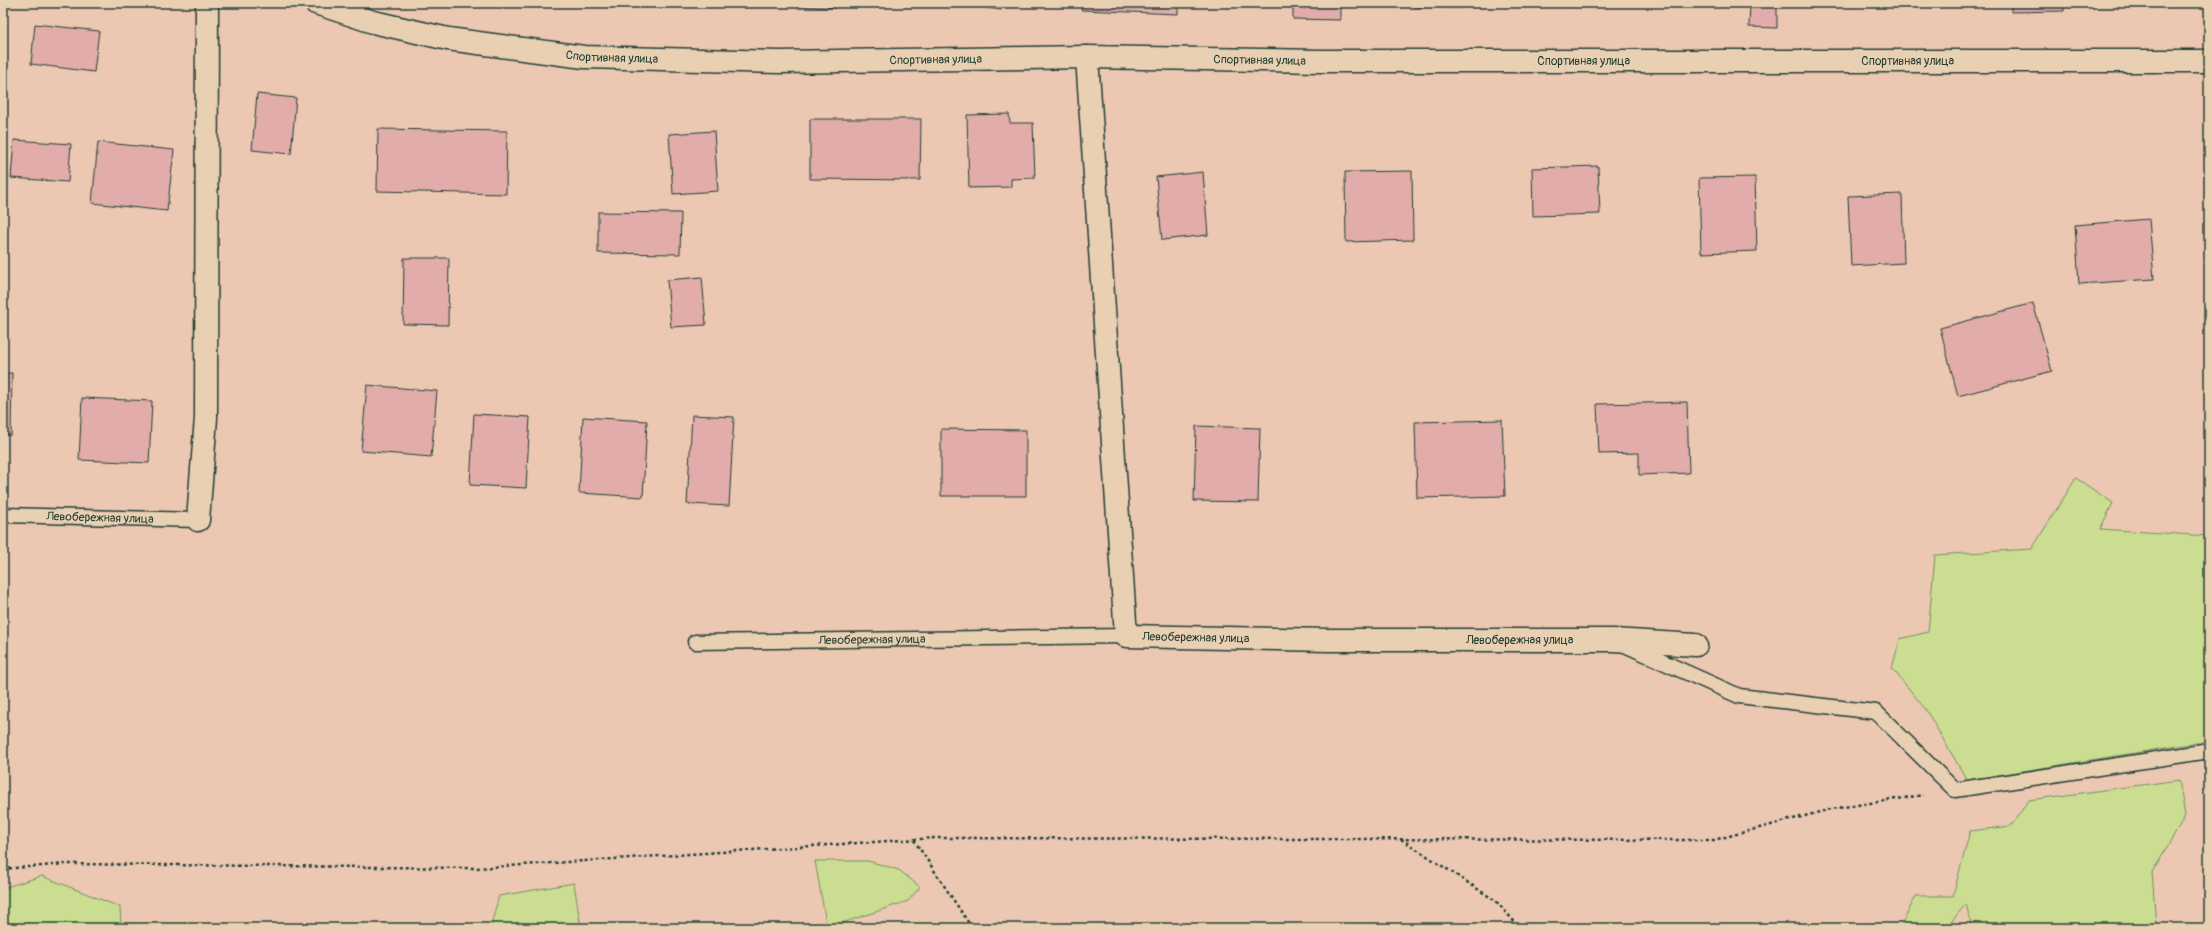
<svg xmlns="http://www.w3.org/2000/svg" width="2212" height="931" viewBox="0 0 2212 931" font-family="Pangolin,sans-serif">
<rect width="100%" height="100%" fill="#ecc8b3"/>
<filter id="ink" filterUnits="userSpaceOnUse"><feTurbulence type="fractalNoise" baseFrequency=".025" numOctaves="2"/><feDisplacementMap in="SourceGraphic" scale="8" xChannelSelector="R" yChannelSelector="G"/><feConvolveMatrix kernelMatrix="1 2 1 2 8 2 1 2 1" color-interpolation-filters="sRGB"/></filter>
<g filter="url(#ink)">
<g fill="#cadd91" stroke="#748d62">
<polygon points="2076,478 2113,503 2100,529 2209,536 2209,741 1967,780 1926,710 1892,668 1900,639 1928,632 1935,555 2032,549"/>
<polygon points="2179,780 2185,816 2152,872 2156,926 2151,928 1972,928 1966,904 1946,928 1900,928 1916,896 1953,896 1970,831 2011,826 2029,800"/>
<polygon points="815,861 868,861 899,870 920,887 908,901 827,928"/>
<polygon points="42,876 120,907 121,928 3,928 3,888"/>
<polygon points="574,883 581,928 490,928 499,896"/>
</g>
<g fill="#e1acaa" stroke="#1f3d34">
<polygon points="797,3 837,3 836,8 797,6"/>
<polygon points="953,3 1002,3 1001,10"/>
<polygon points="1081,3 1178,3 1178,14 1081,10"/>
<polygon points="1293,3 1340,3 1340,20 1293,19"/>
<polygon points="1414,3 1461,3 1461,8 1414,7"/>
<polygon points="1530,3 1595,3 1595,7 1529,6"/>
<polygon points="1750,3 1777,3 1777,28 1749,27"/>
<polygon points="2011,3 2064,3 2064,11 2011,12"/>
<polygon points="2153,3 2205,3 2205,6 2153,7"/>
<polygon points="35,24 99,31 94,72 31,64"/>
<polygon points="257,94 296,98 291,154 252,150"/>
<polygon points="1009,114 1010,123 1033,123 1035,178 1011,179 1011,187 969,188 967,115"/>
<polygon points="810,119 921,119 920,180 810,179"/>
<polygon points="378,129 507,131 506,194 377,191"/>
<polygon points="714,131 718,191 673,194 669,134"/>
<polygon points="14,140 71,144 68,182 11,178"/>
<polygon points="98,142 174,150 167,211 92,203"/>
<polygon points="1598,166 1600,214 1533,216 1532,168"/>
<polygon points="1412,171 1413,240 1346,242 1345,172"/>
<polygon points="1203,172 1208,235 1162,240 1156,177"/>
<polygon points="1755,177 1757,251 1701,253 1699,178"/>
<polygon points="1902,194 1904,263 1851,266 1848,196"/>
<polygon points="598,212 681,213 680,254 598,253"/>
<polygon points="2149,219 2154,279 2079,284 2075,225"/>
<polygon points="404,258 449,258 448,325 403,324"/>
<polygon points="702,277 706,325 671,327 667,280"/>
<polygon points="2033,303 2052,371 1958,396 1940,328"/>
<polygon points="3,373 12,373 11,435 3,435"/>
<polygon points="367,385 437,391 431,457 361,451"/>
<polygon points="82,398 152,401 149,463 79,460"/>
<polygon points="1687,402 1689,473 1639,475 1639,453 1599,454 1597,404"/>
<polygon points="474,414 530,417 526,488 470,485"/>
<polygon points="692,415 734,417 729,506 687,504"/>
<polygon points="583,417 647,421 643,497 579,493"/>
<polygon points="1502,420 1505,496 1417,498 1415,422"/>
<polygon points="1196,426 1260,428 1258,502 1194,501"/>
<polygon points="941,429 1026,430 1026,496 941,496"/>
</g>
<g fill="none" stroke-linecap="round" stroke-linejoin="round">
<defs>
<g id="lane">
<path id="s1" d="M3 515 198 520"/>
<path id="s2" d="M695 642 1126 636"/>
<polyline points="1625,645 1739,696 1876,712 1955,790 2209,751"/>
</g>
<g id="street">
<path id="s3" d="M1087 57 1126 636 1329 640H1613L1696 645"/>
<polyline points="198,520 206,418 207,3"/>
</g>
<g id="secondary">
<path id="s4" d="M316 3 373 22 448 39 584 57 780 62 1087 57 1320 61H2209"/>
</g>
</defs>
<use href="#lane" stroke="#1f3d34" stroke-width="17"/>
<use href="#street" stroke="#1f3d34" stroke-width="25"/>
<use href="#secondary" stroke="#1f3d34" stroke-width="25"/>
<g stroke="#1f3d34" stroke-width="2.5" stroke-dasharray="3 3" stroke-linecap="butt">
<polyline points="1401,839 1496,901 1520,928"/>
<polyline points="914,840 972,928"/>
<polyline points="3,869 66,864 477,868 934,838 1714,840 1831,809 1923,795"/>
</g>
<use href="#lane" stroke="#ead0b2" stroke-width="14"/>
<use href="#street" stroke="#ead0b2" stroke-width="22"/>
<use href="#secondary" stroke="#ead0b2" stroke-width="22"/>
</g>
</g>
<g text-anchor="middle" dominant-baseline="central" stroke-width="3" stroke-linejoin="round" paint-order="stroke">
<g font-size="12" fill="#1f3d34" stroke="#ead0b2">
<text stroke="none"><textPath href="#s4" startOffset="302">Спортивная улица</textPath></text>
<text stroke="none"><textPath href="#s4" startOffset="626">Спортивная улица</textPath></text>
<text stroke="none"><textPath href="#s4" startOffset="950">Спортивная улица</textPath></text>
<text stroke="none"><textPath href="#s4" startOffset="1274">Спортивная улица</textPath></text>
<text stroke="none"><textPath href="#s4" startOffset="1598">Спортивная улица</textPath></text>
<text stroke="none"><textPath href="#s1" startOffset="97">Левобережная улица</textPath></text>
<text stroke="none"><textPath href="#s3" startOffset="650">Левобережная улица</textPath></text>
<text stroke="none"><textPath href="#s2" startOffset="177">Левобережная улица</textPath></text>
<text stroke="none"><textPath href="#s3" startOffset="974">Левобережная улица</textPath></text>
</g>
</g>
<rect width="2212" height="931" fill="none" stroke="#ead0b2" stroke-width="16"/>
<rect x="8" y="8" width="2196" height="915" fill="none" stroke="#1f3d34" stroke-width="1.5" filter="url(#ink)"/>
</svg>
